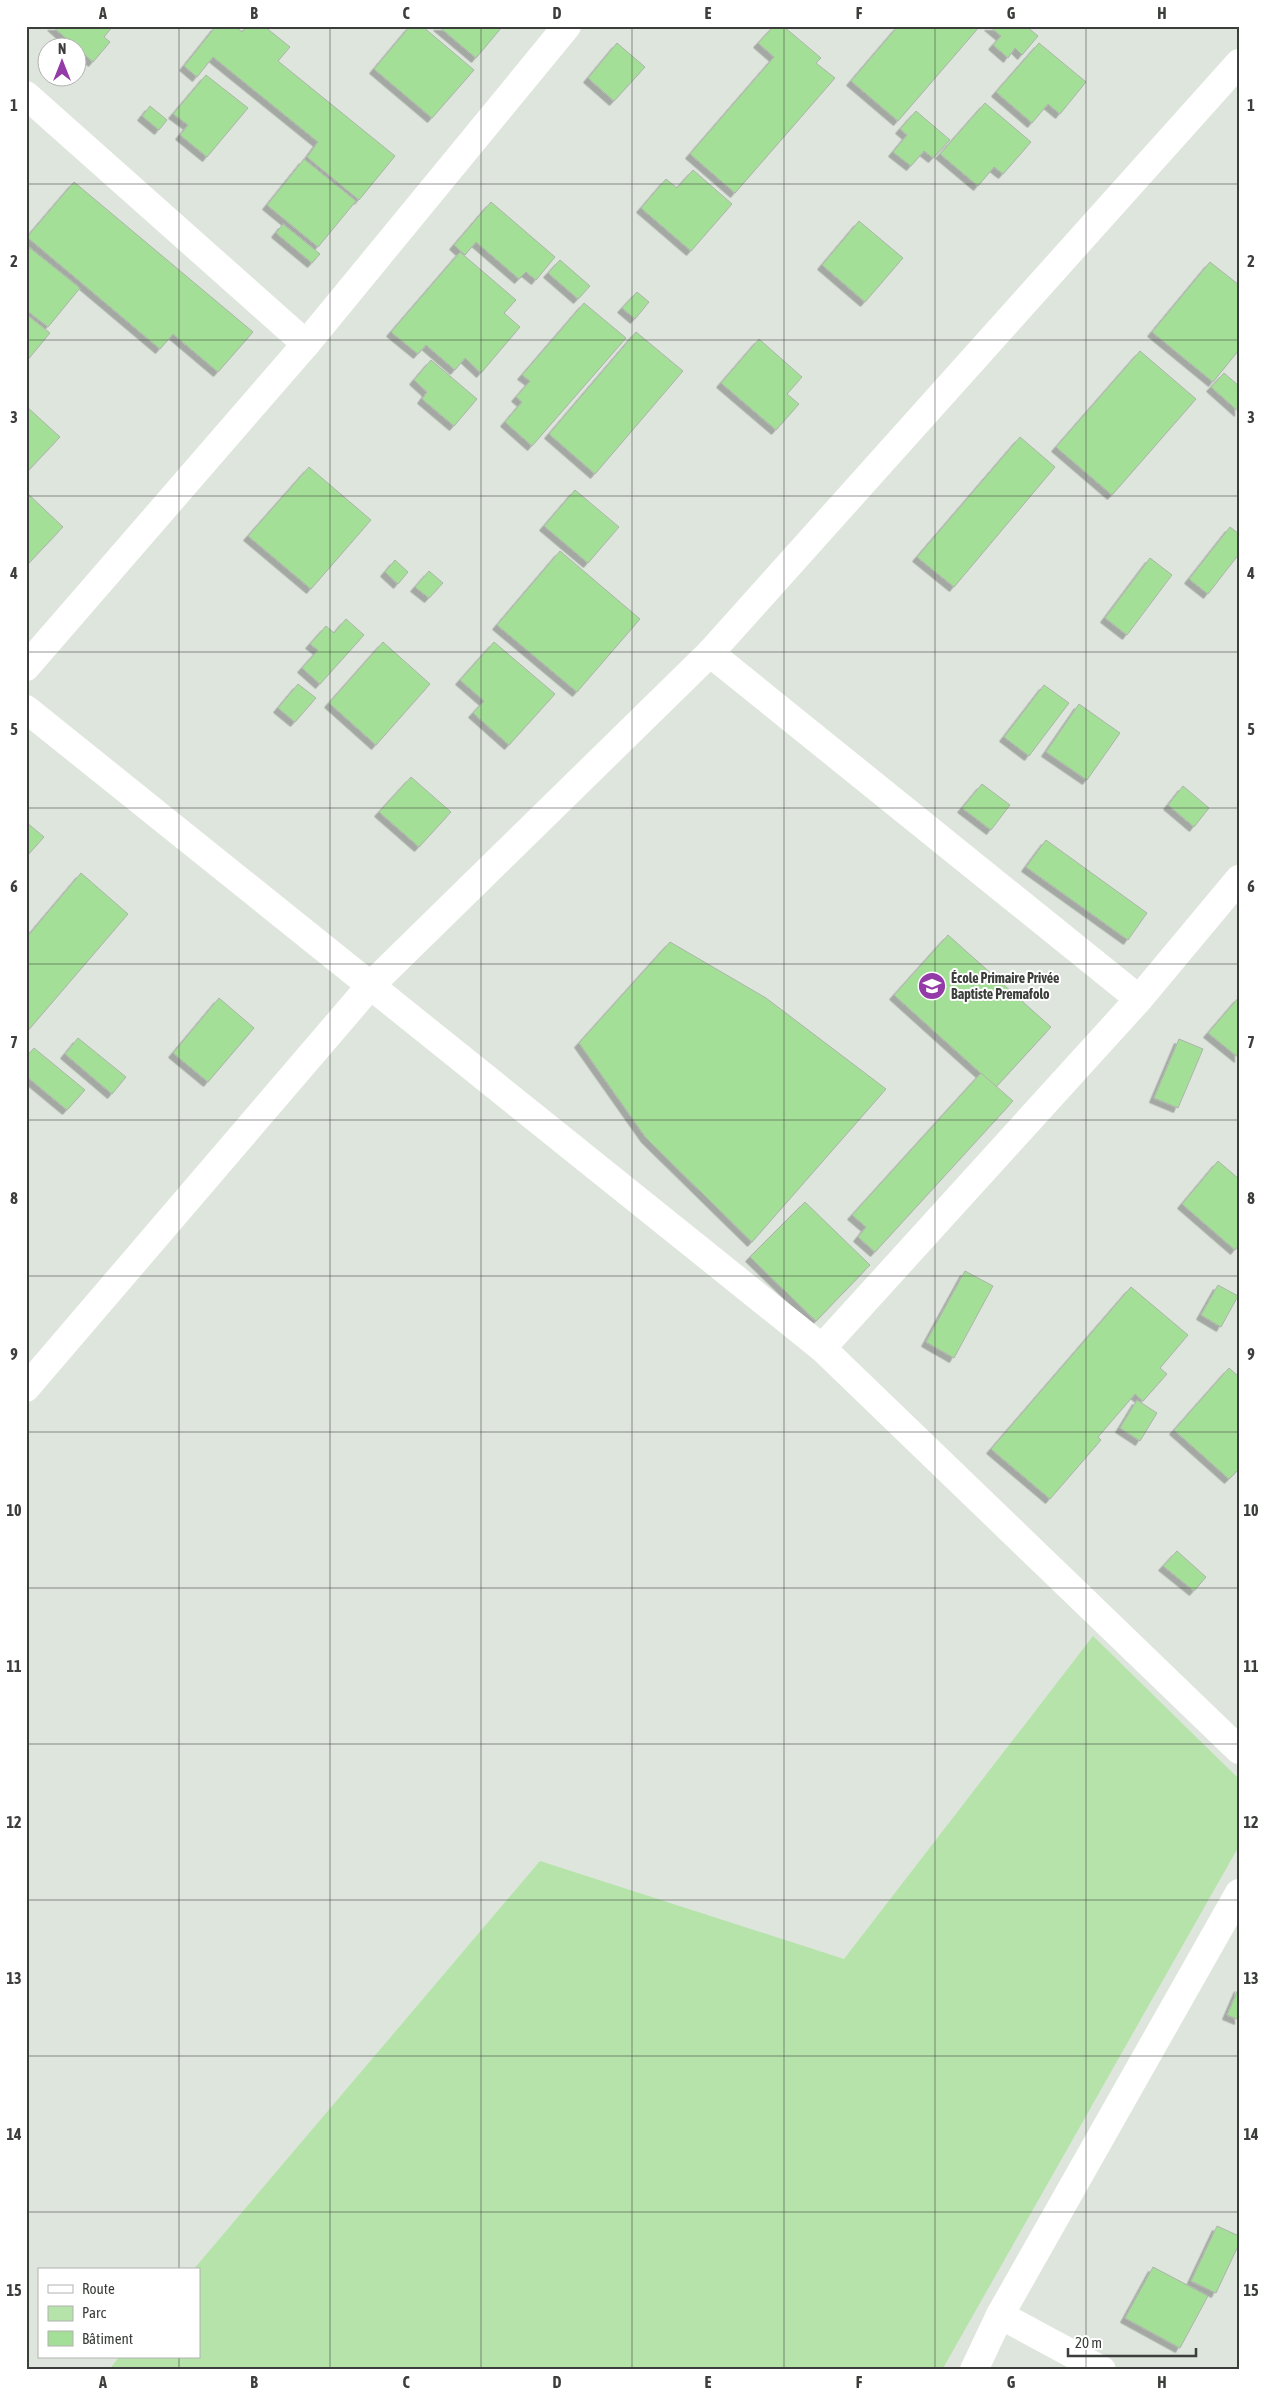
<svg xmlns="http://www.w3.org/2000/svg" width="1265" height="2396" viewBox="0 0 1265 2396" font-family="'Asap Condensed',sans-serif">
<defs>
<filter id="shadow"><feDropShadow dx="-4.5" dy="4.5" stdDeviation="0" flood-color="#0004"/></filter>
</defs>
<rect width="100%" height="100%" fill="#dee5dd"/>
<polygon fill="#b5e3aa" points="1093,1636 1239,1779 1239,1846 942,2370 109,2370 119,2357 199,2357 199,2270 193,2270 540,1861 844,1959"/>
<g fill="#a4df97" stroke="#adb3ab" filter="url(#shadow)">
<polygon points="52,26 113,26 104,37 110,42 93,62"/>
<polygon points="216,26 235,26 242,32 247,26 264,26 290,47 278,61 395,156 359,200 307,157 318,142 213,57 197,77 184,66"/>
<polygon points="410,26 422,26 474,70 432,118 374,69"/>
<polygon points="438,26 502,26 502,27 476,58"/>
<polygon points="774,26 783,26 821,58 816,63 835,78 735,193 690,154 774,57 758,43"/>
<polygon points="898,26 980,26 898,121 851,81"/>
<polygon points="989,26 1026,26 1038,36 1022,55 1015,48 1008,58 993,45 1001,36"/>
<polygon points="617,43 645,67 614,101 588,78"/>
<polygon points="1039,43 1086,82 1060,114 1048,104 1032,123 996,92"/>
<polygon points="206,75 248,108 207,157 180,135 188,125 173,114"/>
<polygon points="985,103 1031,142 1003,174 994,167 978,186 940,154"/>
<polygon points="150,106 167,120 159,130 142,116"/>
<polygon points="916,111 950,140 933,158 924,151 911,166 893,152 907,135 900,129"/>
<polygon points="304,159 356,201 318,247 267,205"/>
<polygon points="693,170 732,204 691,251 641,208 666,179 677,188"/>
<polygon points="74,182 253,332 218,372 173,334 160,349 27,237"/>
<polygon points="491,202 555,257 536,280 526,272 519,279 476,242 465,255 454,245"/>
<polygon points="859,221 903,258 865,302 822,265"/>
<polygon points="283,224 320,254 312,263 276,233"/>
<polygon points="30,248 80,288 48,327 26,310 26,253"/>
<polygon points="460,252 516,300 504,313 520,327 481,373 465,358 455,370 426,345 418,354 391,332"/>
<polygon points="560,260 590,286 578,299 548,273"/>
<polygon points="1210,262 1239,285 1239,350 1213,382 1152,332"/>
<polygon points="637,292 649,302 635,319 622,308"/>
<polygon points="584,303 626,338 532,446 505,422 522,402 516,397 530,381 522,375"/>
<polygon points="26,314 50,333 26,362"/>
<polygon points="636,332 683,371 595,474 549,434"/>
<polygon points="759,339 802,377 787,394 799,404 776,430 721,383"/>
<polygon points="1140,351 1196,399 1112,495 1056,447"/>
<polygon points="431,360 477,399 454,426 422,399 427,392 414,380"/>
<polygon points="1224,373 1239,386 1239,412 1211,387"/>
<polygon points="26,406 60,437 26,473"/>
<polygon points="1020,437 1055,467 954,587 917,557"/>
<polygon points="309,467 371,520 311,589 248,536"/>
<polygon points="575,490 619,527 588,563 544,526"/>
<polygon points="26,492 63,527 26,566"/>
<polygon points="1230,527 1239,534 1239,554 1208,594 1189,579"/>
<polygon points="560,551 640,619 577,692 497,625"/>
<polygon points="1150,558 1172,575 1127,635 1105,618"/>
<polygon points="395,560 408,572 398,584 385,572"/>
<polygon points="429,571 443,583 429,598 415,587"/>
<polygon points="346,619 364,635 320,684 302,668 318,650 310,644 326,626 334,633"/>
<polygon points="383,642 430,684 376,745 329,703"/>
<polygon points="494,642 555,694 509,745 473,713 484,701 460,680"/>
<polygon points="298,684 316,698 295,722 278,708"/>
<polygon points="1044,685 1069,703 1029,756 1004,737"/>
<polygon points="1079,704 1120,733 1087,780 1046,752"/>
<polygon points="411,777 451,812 419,847 379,812"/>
<polygon points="982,784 1010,805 991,830 962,808"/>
<polygon points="1183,786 1209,808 1194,827 1168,805"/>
<polygon points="26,822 44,837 26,857"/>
<polygon points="1046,840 1147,913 1128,940 1026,867"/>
<polygon points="81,873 128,914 26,1033 26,938"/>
<polygon points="948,935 1051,1027 996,1087 894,995"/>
<polygon points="670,942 766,998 886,1089 752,1242 646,1138 579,1043"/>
<polygon points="1239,997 1239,1058 1208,1033"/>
<polygon points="219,998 254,1028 208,1082 173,1053"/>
<polygon points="78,1038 126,1077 112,1094 65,1054"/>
<polygon points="1179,1039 1203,1049 1178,1108 1154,1098"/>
<polygon points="34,1048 85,1090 67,1110 26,1076 26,1057"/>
<polygon points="981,1073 1013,1101 875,1252 858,1237 866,1227 852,1215"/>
<polygon points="1218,1161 1239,1179 1239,1245 1235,1250 1182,1204"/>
<polygon points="805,1202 870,1265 816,1321 750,1257"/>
<polygon points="965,1271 993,1286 954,1358 926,1342"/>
<polygon points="1218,1285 1238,1296 1221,1327 1201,1315"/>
<polygon points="1131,1287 1188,1335 1160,1368 1167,1374 1143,1401 1135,1394 1098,1437 1101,1440 1050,1499 991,1449"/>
<polygon points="1229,1368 1239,1377 1239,1469 1229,1479 1174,1430"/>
<polygon points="1137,1400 1157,1413 1140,1441 1120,1428"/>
<polygon points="1177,1551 1206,1577 1194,1591 1163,1566"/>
<polygon points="1239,1987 1239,2020 1227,2015"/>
<polygon points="1217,2226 1239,2236 1239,2244 1216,2293 1191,2281"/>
<polygon points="1153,2267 1208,2296 1180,2348 1125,2318"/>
</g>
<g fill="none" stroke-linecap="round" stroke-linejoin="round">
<g stroke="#fff" stroke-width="28">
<polyline points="26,95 306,344"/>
<polyline points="710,653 1139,999"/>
<polyline points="26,667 306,344 567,26"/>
<polyline points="26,709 822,1348 1239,1750"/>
<polyline points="822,1348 1139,999 1239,879"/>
<polyline points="26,1388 370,986 710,653 1239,63"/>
<polyline points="1000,2315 1102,2370"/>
<polyline points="974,2370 1000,2315 1239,1893"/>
</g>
</g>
<path fill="none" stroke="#3b3e3a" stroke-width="1" stroke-opacity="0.55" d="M179 26V2270M330 26V2370M481 26V2370M632 26V2370M784 26V2370M935 26V2370M1086 26V2370M26 184H1239M26 340H1239M26 496H1239M26 652H1239M26 808H1239M26 964H1239M26 1120H1239M26 1276H1239M26 1432H1239M26 1588H1239M26 1744H1239M26 1900H1239M26 2056H1239M26 2212H1239M179 2357V2370"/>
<defs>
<symbol id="school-disc" viewBox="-11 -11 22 22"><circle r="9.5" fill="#933ba7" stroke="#fff"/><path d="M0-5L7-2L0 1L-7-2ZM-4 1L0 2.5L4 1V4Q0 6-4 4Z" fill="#fff"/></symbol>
</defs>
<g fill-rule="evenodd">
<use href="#school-disc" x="916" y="970" width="32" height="32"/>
</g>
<g text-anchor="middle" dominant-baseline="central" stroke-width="4" stroke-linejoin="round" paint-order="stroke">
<g font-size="14" font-weight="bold" fill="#3b3e3a" stroke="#fff" text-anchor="start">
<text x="951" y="978">École Primaire Privée<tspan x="951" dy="16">Baptiste Premafolo</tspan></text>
</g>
</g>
<rect width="1265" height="2396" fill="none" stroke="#ffffff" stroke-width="55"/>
<rect x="38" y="2268" width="162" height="90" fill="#ffffff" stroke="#b1b2b0"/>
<rect x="48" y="2285" width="25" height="8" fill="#ffffff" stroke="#b1b2b0"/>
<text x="82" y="2294" font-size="15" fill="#3b3e3a">Route</text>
<rect x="48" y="2306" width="25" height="15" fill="#b5e3aa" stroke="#b1b2b0"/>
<text x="82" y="2318" font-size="15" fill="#3b3e3a">Parc</text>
<rect x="48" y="2331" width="25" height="15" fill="#a4df97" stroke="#b1b2b0"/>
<text x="82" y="2344" font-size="15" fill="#3b3e3a">Bâtiment</text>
<g transform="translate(62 62)"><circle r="24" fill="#ffffff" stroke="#b1b2b0"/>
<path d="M0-4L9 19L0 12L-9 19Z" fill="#933ba7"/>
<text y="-8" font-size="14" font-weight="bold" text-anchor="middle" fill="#3b3e3a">N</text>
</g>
<path d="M1068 2348v8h128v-8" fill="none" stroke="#3b3e3a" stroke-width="2.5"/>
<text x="1075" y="2348" font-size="15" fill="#3b3e3a" stroke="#ffffff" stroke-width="4" paint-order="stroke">20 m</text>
<rect x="28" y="28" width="1210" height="2340" fill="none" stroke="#3b3e3a" stroke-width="2"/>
<g font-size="16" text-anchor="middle" font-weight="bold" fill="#3b3e3a">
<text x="103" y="19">A</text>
<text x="254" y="19">B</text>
<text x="406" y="19">C</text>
<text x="557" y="19">D</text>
<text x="708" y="19">E</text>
<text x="859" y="19">F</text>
<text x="1011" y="19">G</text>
<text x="1162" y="19">H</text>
<text x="14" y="111">1</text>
<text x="1251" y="111">1</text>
<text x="14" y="267">2</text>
<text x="1251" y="267">2</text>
<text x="14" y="423">3</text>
<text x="1251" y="423">3</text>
<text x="14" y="579">4</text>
<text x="1251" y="579">4</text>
<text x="14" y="735">5</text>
<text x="1251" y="735">5</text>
<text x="14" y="892">6</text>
<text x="1251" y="892">6</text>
<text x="14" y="1048">7</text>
<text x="1251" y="1048">7</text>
<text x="14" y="1204">8</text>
<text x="1251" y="1204">8</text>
<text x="14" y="1360">9</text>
<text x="1251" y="1360">9</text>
<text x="14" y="1516">10</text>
<text x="1251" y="1516">10</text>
<text x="14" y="1672">11</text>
<text x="1251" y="1672">11</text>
<text x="14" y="1828">12</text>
<text x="1251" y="1828">12</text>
<text x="14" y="1984">13</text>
<text x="1251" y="1984">13</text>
<text x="14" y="2140">14</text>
<text x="1251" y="2140">14</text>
<text x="14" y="2296">15</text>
<text x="1251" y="2296">15</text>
<text x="103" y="2388">A</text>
<text x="254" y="2388">B</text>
<text x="406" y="2388">C</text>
<text x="557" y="2388">D</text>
<text x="708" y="2388">E</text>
<text x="859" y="2388">F</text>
<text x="1011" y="2388">G</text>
<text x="1162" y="2388">H</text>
</g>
</svg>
